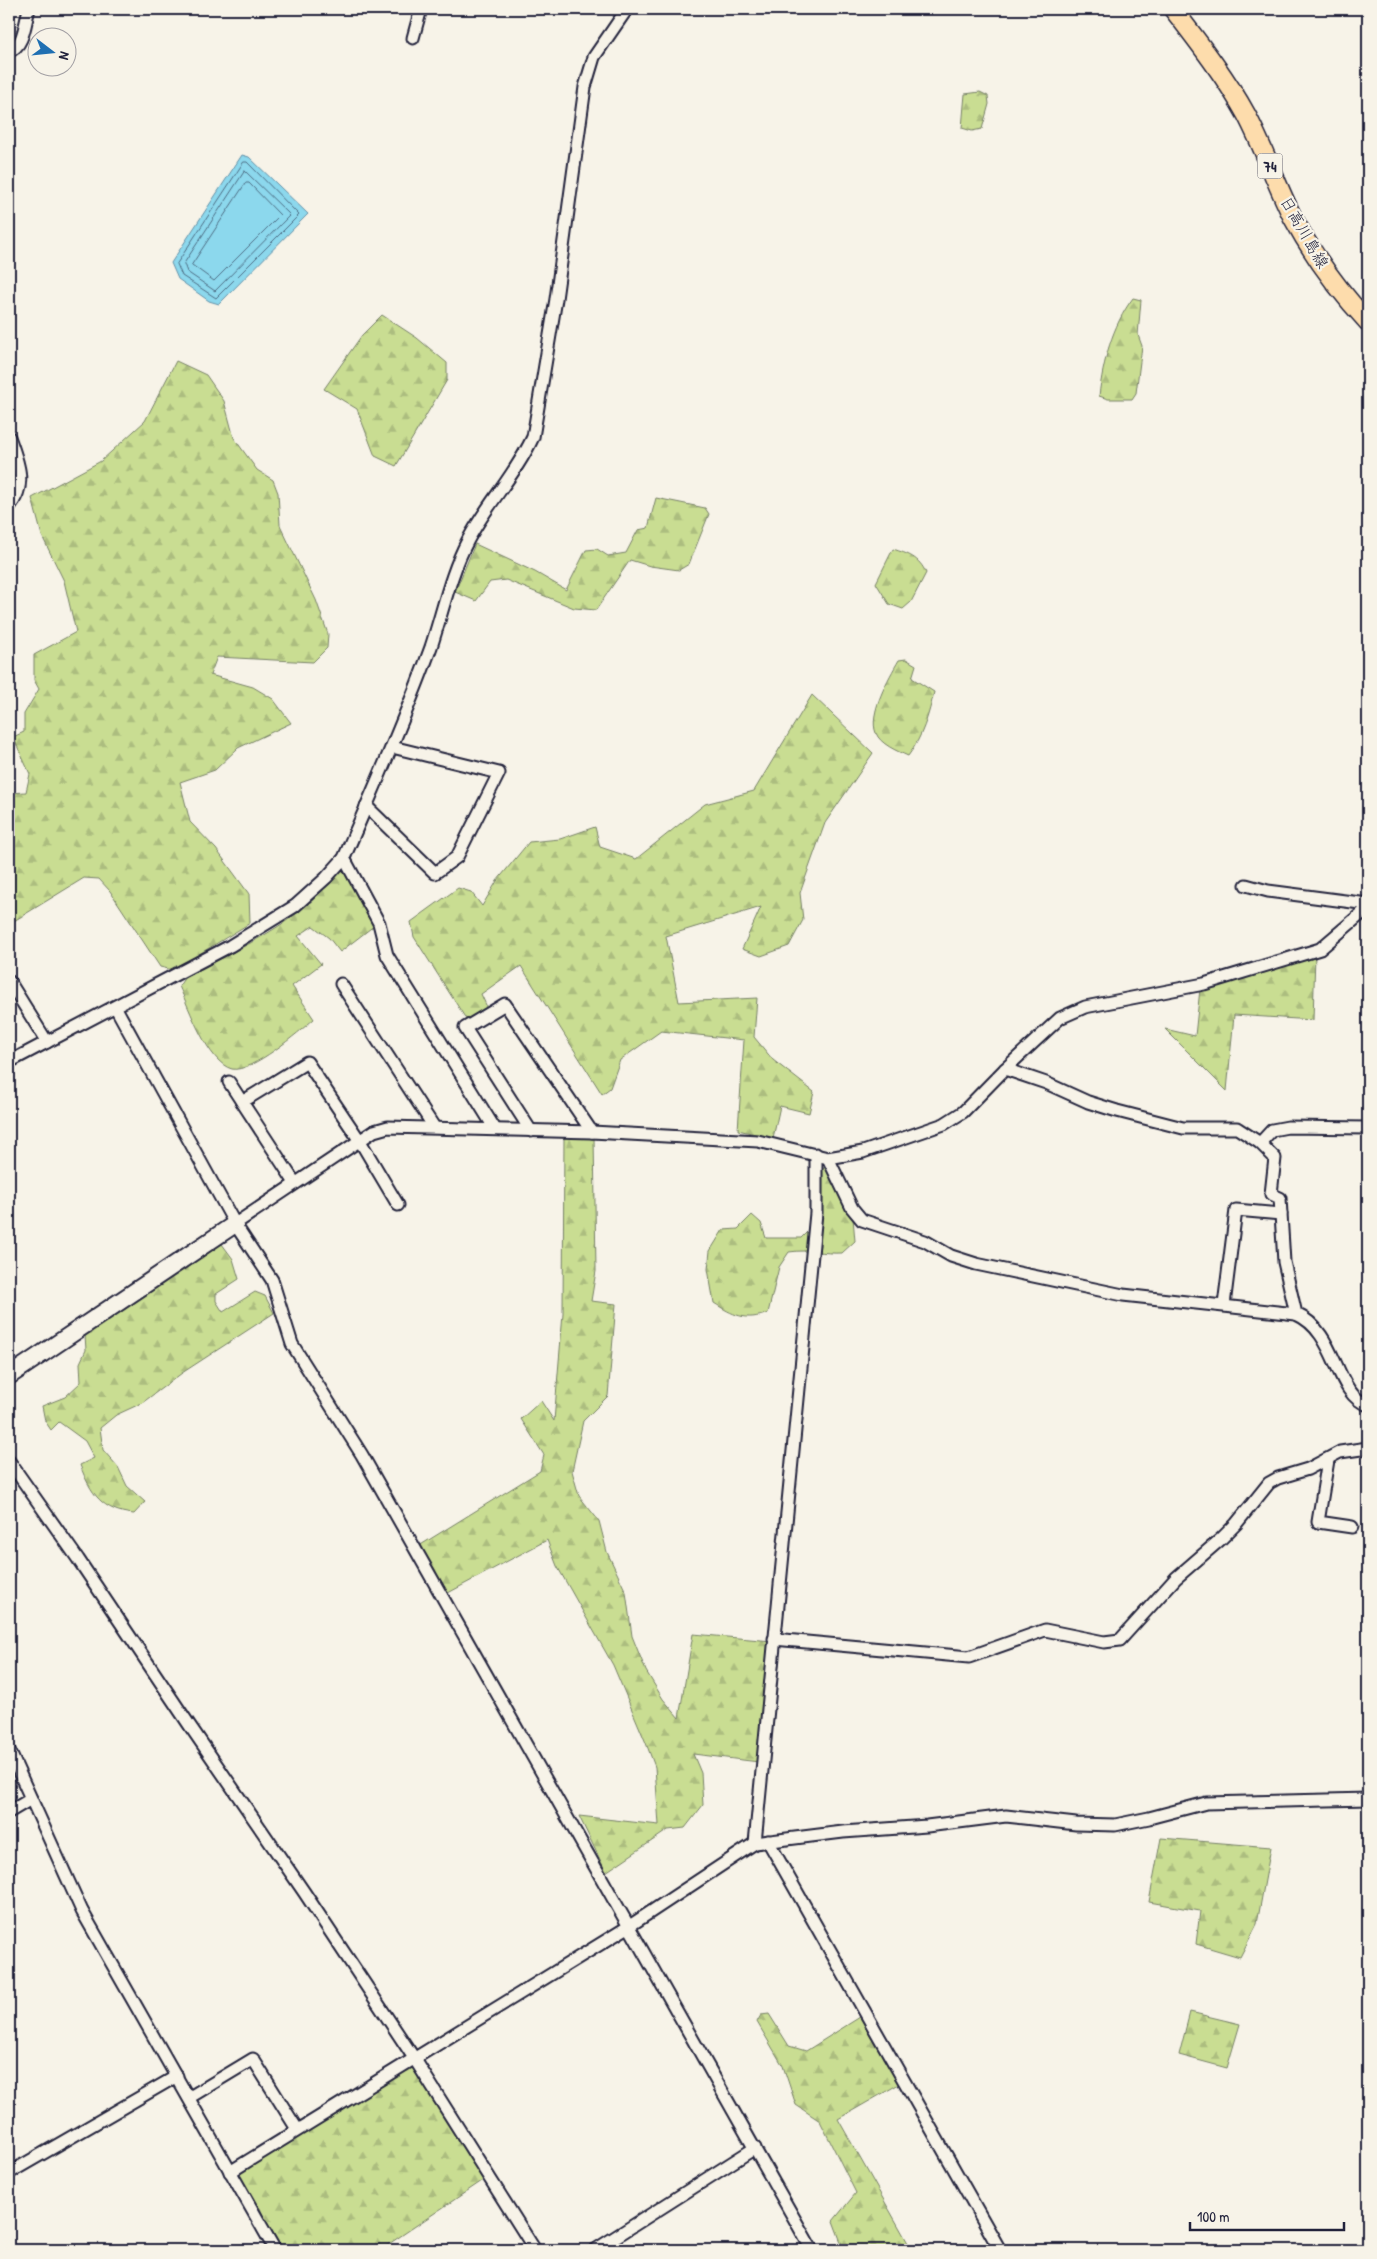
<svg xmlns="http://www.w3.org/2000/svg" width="1377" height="2259" viewBox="0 0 1377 2259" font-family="'Patrick Hand','Klee One',sans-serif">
<defs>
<pattern id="forest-firs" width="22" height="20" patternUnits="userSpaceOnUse" patternTransform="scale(1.25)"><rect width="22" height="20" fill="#c9dd92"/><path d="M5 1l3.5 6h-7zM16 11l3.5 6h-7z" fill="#acbd7f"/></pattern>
</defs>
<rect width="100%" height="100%" fill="#f7f3e8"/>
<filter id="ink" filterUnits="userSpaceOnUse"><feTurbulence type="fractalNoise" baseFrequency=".02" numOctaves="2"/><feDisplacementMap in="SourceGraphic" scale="10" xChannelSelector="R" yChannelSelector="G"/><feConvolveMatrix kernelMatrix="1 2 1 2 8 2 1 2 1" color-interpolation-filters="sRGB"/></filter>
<g filter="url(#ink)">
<g fill="url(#forest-firs)" stroke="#768066">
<polygon points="980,92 988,96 989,104 982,129 972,131 962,128 965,94"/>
<path d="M1133 298 1141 300 1138 335 1142 346 1136 393 1132 399H1108L1099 396C1103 362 1112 326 1133 298Z"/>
<polygon points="382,315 417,338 447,363 447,380 396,466 375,456 357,409 324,389 362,335"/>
<polygon points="176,361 206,375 224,401 234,438 257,470 273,480 278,493 280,525 316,600 328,634 327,648 313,662 217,657 210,675 253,687 273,699 291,723 238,748 215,770 180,782 190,822 216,849 249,894 250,923 173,970 160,967 110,891 99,879 84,878 9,924 9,793 26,792 30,774 13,737 24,732 24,714 39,689 34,680 34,655 76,632 64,581 42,536 32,498 101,461 145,421"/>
<polygon points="656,498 705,508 709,514 689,564 679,570 650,566 630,560 596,610 574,608 506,580 490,582 476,601 455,592 475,544 535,572 566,590 586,550 597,549 608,556 626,553 638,530 648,528"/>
<path d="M893 549C908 554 919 557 926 573L911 602 903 609 889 604 876 583Z"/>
<path d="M906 659 916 665 912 678 934 692C929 714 922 738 908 756 897 751 880 744 876 733 868 714 889 677 899 660Z"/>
<polygon points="812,695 873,753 825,823 800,893 803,920 789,946 761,956 742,949 761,907 666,936 679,1002 757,998 754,1037 773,1060 814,1092 809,1113 780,1106 773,1138 738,1130 744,1040 661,1031 620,1060 610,1088 602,1094 521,966 481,994 486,1005 485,1011 466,1019 414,937 411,922 458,888 471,892 482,906 497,881 529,842 560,839 595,827 600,847 636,859 705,804 754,791"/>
<path d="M342 869 375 925 340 952 329 938 313 926 298 936 321 964 292 986 314 1019C299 1032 251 1073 232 1069 208 1063 189 1008 179 986L185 977C228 954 277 933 313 900 323 890 332 879 342 869Z"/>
<polygon points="1315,954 1313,1020 1234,1015 1227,1091 1165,1029 1195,1036 1200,989"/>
<polygon points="564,1136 594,1137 596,1271 591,1301 616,1304 608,1396 583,1421 572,1471 579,1496 599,1521 607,1552 626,1592 632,1636 646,1671 663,1699 679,1718 693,1634 772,1641 759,1762 693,1754 701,1773 703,1805 685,1828 668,1830 606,1872 579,1816 659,1825 655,1767 646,1743 613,1665 557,1566 547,1540 448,1593 419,1546 540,1471 544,1455 521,1419 541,1401 554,1421 563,1314"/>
<path d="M827 1167 853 1218 855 1241 842 1253C823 1254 809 1249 789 1252L779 1267 768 1313C746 1322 733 1315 714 1303L708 1269 710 1251 723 1230 738 1229 752 1215 761 1223 766 1238H801L807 1232 819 1227 821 1169Z"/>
<path d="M222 1244 233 1259 239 1279 216 1294V1301L223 1312 255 1292 265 1296 274 1313 182 1373 142 1403 116 1415 100 1428 103 1450 118 1467 127 1486 145 1502 134 1514C102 1511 91 1494 80 1465L94 1458 85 1441 59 1422 51 1430 45 1421 42 1406 65 1397 81 1382 80 1363 86 1350 85 1335 197 1257Z"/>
<polygon points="1161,1838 1271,1847 1257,1924 1240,1957 1196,1944 1200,1911 1149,1902"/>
<polygon points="1190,2012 1240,2024 1227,2068 1179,2055"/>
<polygon points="769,2014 789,2046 806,2051 860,2017 899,2084 838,2119 912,2250 844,2250 833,2221 856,2193 820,2121 796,2105 783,2066 757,2022 761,2015"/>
<polygon points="411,2065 485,2179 380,2250 282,2250 270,2233 260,2208 247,2194 238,2173 366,2096"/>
</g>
<polygon fill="#8cd8ed" stroke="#628fa6" points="242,155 249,157 308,214 219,304 209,301 178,279 171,263"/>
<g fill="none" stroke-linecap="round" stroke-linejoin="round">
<g stroke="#4c6b82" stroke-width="1">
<polygon points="244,162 247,162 299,215 216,298 182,276 177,264"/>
<polygon points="245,171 290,215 215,291 187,272 184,264"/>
<polygon points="246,183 249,183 280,215 214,281 192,265"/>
</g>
<defs>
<g id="street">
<polyline points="413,38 421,9"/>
<path d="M9 51C24 47 25 22 29 9"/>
<path d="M9 437C18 462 28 485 9 507"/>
<polyline points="366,806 435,873 457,857 499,773 392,747"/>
<polyline points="344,858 379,923 387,955 495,1129"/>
<polyline points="1246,885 1268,891 1368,904"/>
<polyline points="9,981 47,1042"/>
<polyline points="341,984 434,1127"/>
<polyline points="116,1008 235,1224 272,1280 292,1344 362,1455 812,2250"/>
<path d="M9 1062 230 946 295 906 326 878 344 858C374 788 405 719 431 647 443 611 450 574 468 540 487 504 516 474 533 437L556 299 585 87 594 57 627 9"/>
<polyline points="1005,1069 1046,1083 1088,1102 1117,1111 1183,1128 1237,1128 1260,1143 1272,1130 1288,1127 1368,1128"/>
<polyline points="229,1082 242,1102"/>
<polyline points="531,1131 465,1028 505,1004 592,1132"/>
<polyline points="1260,1143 1275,1158 1271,1194 1280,1198 1284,1262 1296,1314"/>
<path d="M828 1158 852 1208 862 1220 925 1241 951 1256 976 1264 1123 1295 1296 1314C1338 1332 1334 1394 1368 1405"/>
<polyline points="295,1183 242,1102 307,1062 360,1141 398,1205"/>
<polyline points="235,1224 374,1131 388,1127 592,1132 758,1141 828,1158 863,1152 944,1124 963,1112 1005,1069 1060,1018 1085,1007 1204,984 1320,949 1368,908"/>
<polyline points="1224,1305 1236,1210 1281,1214"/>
<polyline points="1328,1460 1318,1522 1352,1527"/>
<polyline points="9,1461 78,1559 190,1726 304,1892 414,2058 535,2250"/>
<polyline points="774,1639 969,1657 1045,1630 1104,1642 1120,1640 1176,1578 1221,1539 1236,1524 1269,1483 1278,1478 1308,1469 1340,1452 1368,1448"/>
<polyline points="9,1750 82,1911 275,2250"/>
<polyline points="9,1812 31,1799"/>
<polyline points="768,1841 1000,2250"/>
<polyline points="755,1843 816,1213 816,1154"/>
<polyline points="190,2097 253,2059 297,2129"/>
<polyline points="230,2172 628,1927 755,1843 843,1832 927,1826 1006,1816 1076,1824 1115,1825 1149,1818 1206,1803 1368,1799"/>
<polyline points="9,2173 177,2076"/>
<polyline points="595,2250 755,2148"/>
</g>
<polyline id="secondary" points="9,1376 235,1224"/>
<path id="primary" d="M1173 9C1199 43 1225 76 1246 114 1264 148 1276 184 1293 218 1313 255 1339 291 1368 322"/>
</defs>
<use href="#street" stroke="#22223b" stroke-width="15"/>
<use href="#secondary" stroke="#22223b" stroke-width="20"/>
<use href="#primary" stroke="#22223b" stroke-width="21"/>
<use href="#street" stroke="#f7f3e8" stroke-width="11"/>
<use href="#secondary" stroke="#f7f3e8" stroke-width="16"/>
<use href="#primary" stroke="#fddcac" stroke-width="18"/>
</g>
</g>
<g text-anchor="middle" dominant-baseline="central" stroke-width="4.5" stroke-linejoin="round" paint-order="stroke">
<rect fill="#f7f3e8" stroke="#62616f" stroke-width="1" x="1257.5" y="153.5" width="25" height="25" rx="4"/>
<g font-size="15" font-weight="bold" fill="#22223b">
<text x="1270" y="166">74</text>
</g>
<g font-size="16" fill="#22223b" stroke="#f7f3e8">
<text transform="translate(1305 232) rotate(60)">日高川島線</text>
</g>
</g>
<rect width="1377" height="2259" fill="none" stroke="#f7f3e8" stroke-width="30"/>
<rect x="15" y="15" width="1347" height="2229" fill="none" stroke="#22223b" stroke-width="2" filter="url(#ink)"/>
<g transform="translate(52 52) rotate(106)"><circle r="24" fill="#f7f3e8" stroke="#a29fa3"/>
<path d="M0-4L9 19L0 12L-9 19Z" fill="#1f6fb2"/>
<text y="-8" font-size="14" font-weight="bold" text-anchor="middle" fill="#22223b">N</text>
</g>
<path d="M1190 2222v8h154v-8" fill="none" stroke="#22223b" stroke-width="2.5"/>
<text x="1197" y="2222" font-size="15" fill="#22223b" stroke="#f7f3e8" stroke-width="4" paint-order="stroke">100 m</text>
</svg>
